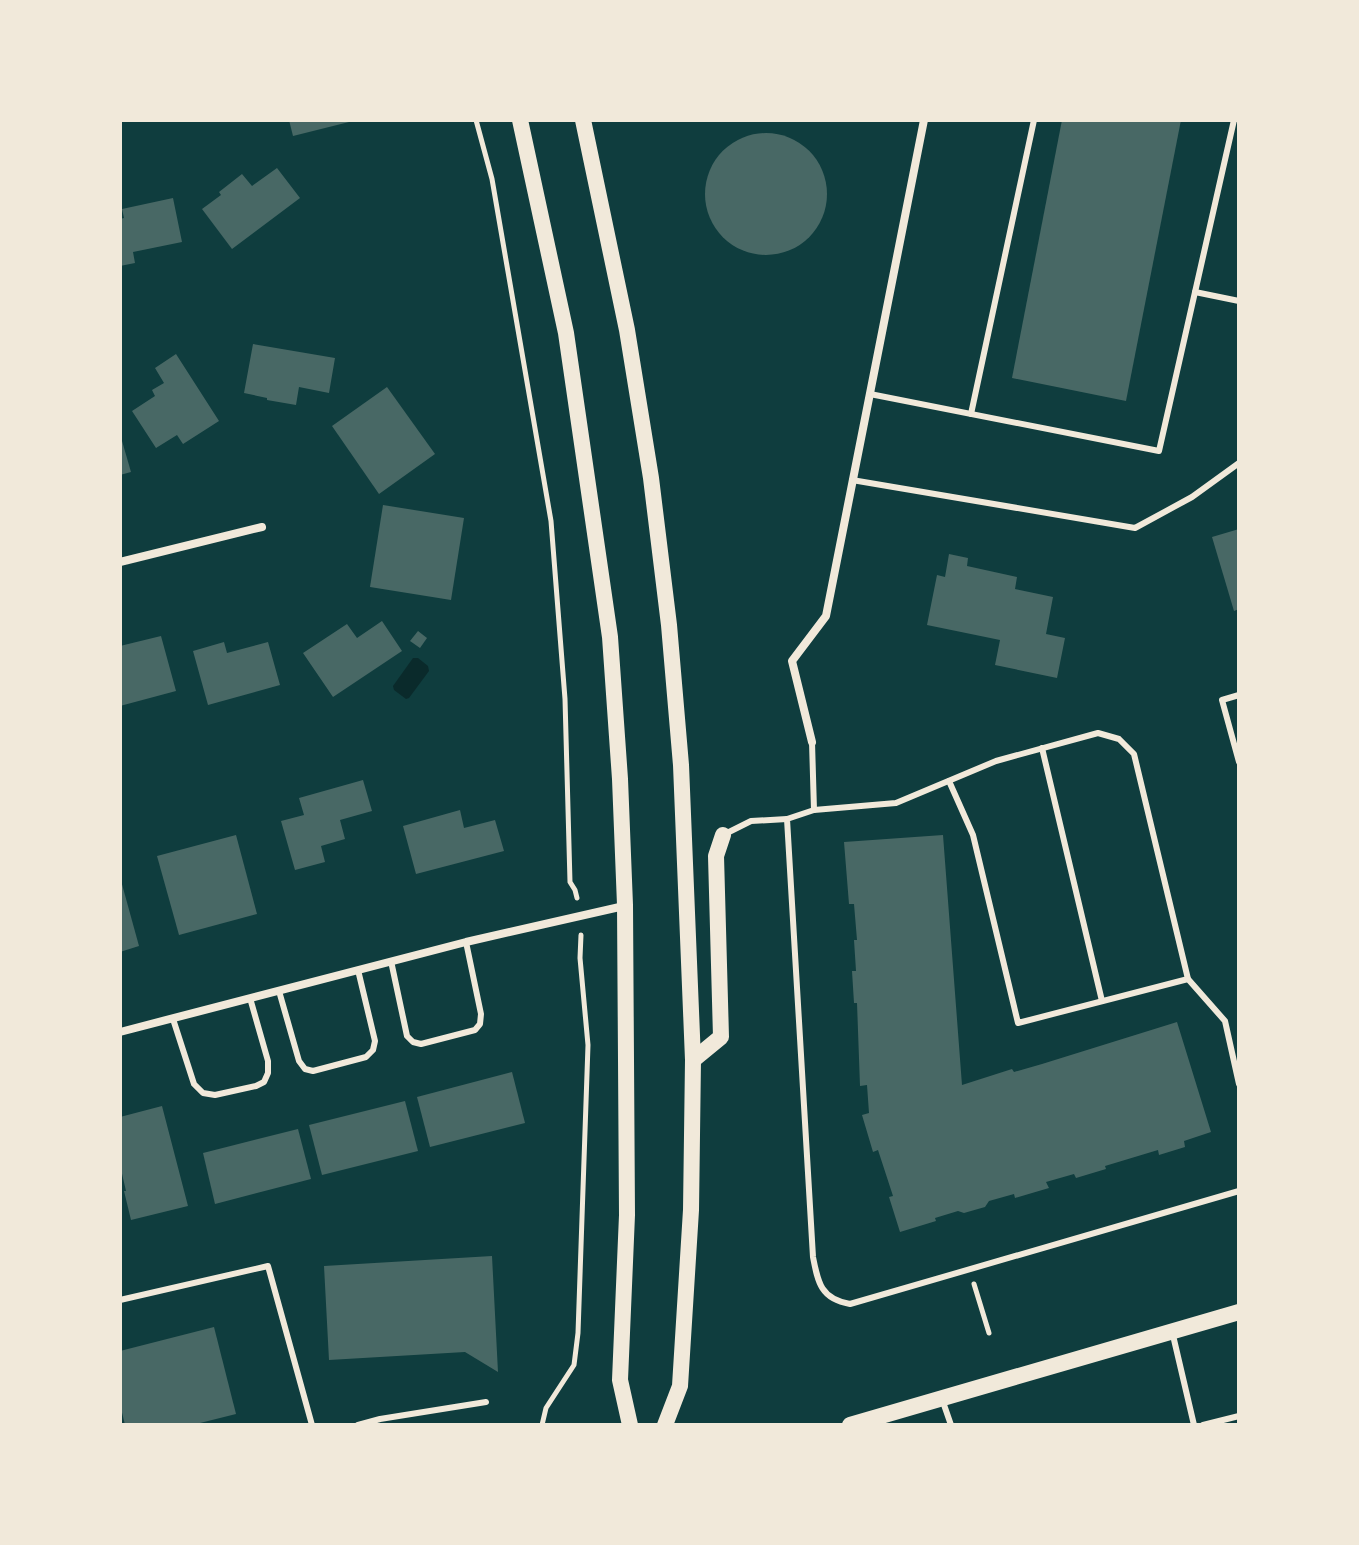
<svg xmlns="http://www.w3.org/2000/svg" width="1359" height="1545" viewBox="0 0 1359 1545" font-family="'Archivo Narrow',sans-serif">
<rect width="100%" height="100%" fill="#0f3d3e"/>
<polygon fill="#0a2a2b" points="413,658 418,658 428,666 429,671 409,698 406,699 394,690 393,686"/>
<g fill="#486865">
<polygon points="289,120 353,120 353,121 293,136"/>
<polygon points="1062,120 1181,120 1126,401 1012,378"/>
<circle cx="766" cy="194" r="61"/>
<polygon points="277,168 300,198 232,249 202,209 221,195 219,192 242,174 252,186"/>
<polygon points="173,198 182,242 133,252 135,263 120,266 120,219 124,218 122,209"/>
<polygon points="253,344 335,358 329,393 299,387 296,405 267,400 267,398 244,393"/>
<polygon points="176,354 219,421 183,444 177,435 156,448 132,411 155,396 152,390 164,383 155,368"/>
<polygon points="387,387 435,454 379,494 332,426"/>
<polygon points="120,434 131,472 120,475"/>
<polygon points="383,505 464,518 451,600 370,587"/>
<polygon points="1239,529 1239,609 1234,611 1212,537"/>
<polygon points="949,554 968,558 967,566 1017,577 1015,589 1053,597 1046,634 1065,638 1057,678 995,665 1000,640 927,625 937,575 945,577"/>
<polygon points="382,621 402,651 333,697 303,653 347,624 357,638"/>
<polygon points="418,631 427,638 420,648 410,641"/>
<polygon points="161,636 176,691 120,706 120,646"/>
<polygon points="224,642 227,653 268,642 280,685 208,705 193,651"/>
<polygon points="363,780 372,811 340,820 345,839 321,846 325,862 295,870 281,821 304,815 299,798"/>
<polygon points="460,810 464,828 495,820 504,851 416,874 403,826"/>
<polygon points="236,835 257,914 179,935 157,856"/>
<polygon points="943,835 962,1085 1012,1069 1014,1072 1042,1064 1177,1022 1211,1132 1184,1141 1185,1147 1159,1155 1158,1150 1105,1166 1106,1169 1076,1178 1074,1174 1046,1182 1049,1188 1015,1198 1014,1194 989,1201 985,1207 964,1213 958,1211 935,1218 936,1221 900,1232 889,1197 893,1196 878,1150 873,1152 862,1115 869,1113 867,1085 860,1086 857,1003 854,1003 852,971 856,971 854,940 857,940 854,904 849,904 844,842"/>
<polygon points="120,877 139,946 120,952"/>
<polygon points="512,1072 525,1123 430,1147 417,1097"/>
<polygon points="405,1101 418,1151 322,1175 309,1125"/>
<polygon points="162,1106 188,1206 131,1220 124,1191 126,1191 120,1165 120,1117"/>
<polygon points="298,1129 311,1179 215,1204 203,1153"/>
<polygon points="492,1256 498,1372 465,1352 329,1360 324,1266"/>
<polygon points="214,1327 236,1414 192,1425 125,1425 120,1404 120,1351"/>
</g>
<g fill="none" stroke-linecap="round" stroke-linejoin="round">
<g stroke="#f1e9da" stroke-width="5">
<polyline points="476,120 492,179 551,521 565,699 570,882 575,890 577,898"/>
<polyline points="974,1284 989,1333"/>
<polyline points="542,1425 546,1408 574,1365 578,1333 588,1045 580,958 581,935"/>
</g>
<g stroke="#f1e9da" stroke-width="6">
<polyline points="1195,292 1239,301"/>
<polyline points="870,394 1159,451 1234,120"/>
<polyline points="971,414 1034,120"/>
<polyline points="852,480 1135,528 1192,497 1239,463"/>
<polyline points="1239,695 1222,700 1239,762"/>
<path d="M812 742 814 810 787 819 813 1257C818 1283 821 1299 850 1304L1239 1191"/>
<polyline points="1042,748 1102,1001"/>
<polyline points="949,781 973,835 1018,1023 1188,979"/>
<polyline points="814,810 896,803 996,761 1098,733 1119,739 1134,754 1188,979 1225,1021 1239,1084"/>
<polyline points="723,835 751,821 787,819"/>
<polyline points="391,961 407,1036 413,1042 421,1044 475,1030 480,1024 481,1014 466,942"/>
<polyline points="279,991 299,1061 305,1069 313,1071 366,1057 373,1050 375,1041 358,970"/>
<polyline points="173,1019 194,1084 203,1093 215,1095 256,1086 264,1082 268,1073 268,1061 250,998"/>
<polyline points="120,1300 268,1266 312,1425"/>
<polyline points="1172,1331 1194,1425"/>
<polyline points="942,1399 951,1425"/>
<polyline points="358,1425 380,1419 486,1402"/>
<polyline points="1203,1425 1239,1416"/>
</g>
<g stroke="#f1e9da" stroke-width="8">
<polyline points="120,562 262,527"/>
<polyline points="812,742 792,661 826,616 924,120"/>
<polyline points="120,1032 466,942 624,906"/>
</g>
<g stroke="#f1e9da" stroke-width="16">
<polyline points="520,120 566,333 610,637 620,779 625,905 627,1215 620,1380 630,1425"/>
<polyline points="583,120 627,330 651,478 669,625 681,765 693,1060 691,1210 680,1386 665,1425"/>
<polyline points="693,1060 721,1037 716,856 723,835"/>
<polyline points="850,1425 1239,1312"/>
</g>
</g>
<rect width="1359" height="1545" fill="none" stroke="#f1e9da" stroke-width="244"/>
</svg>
